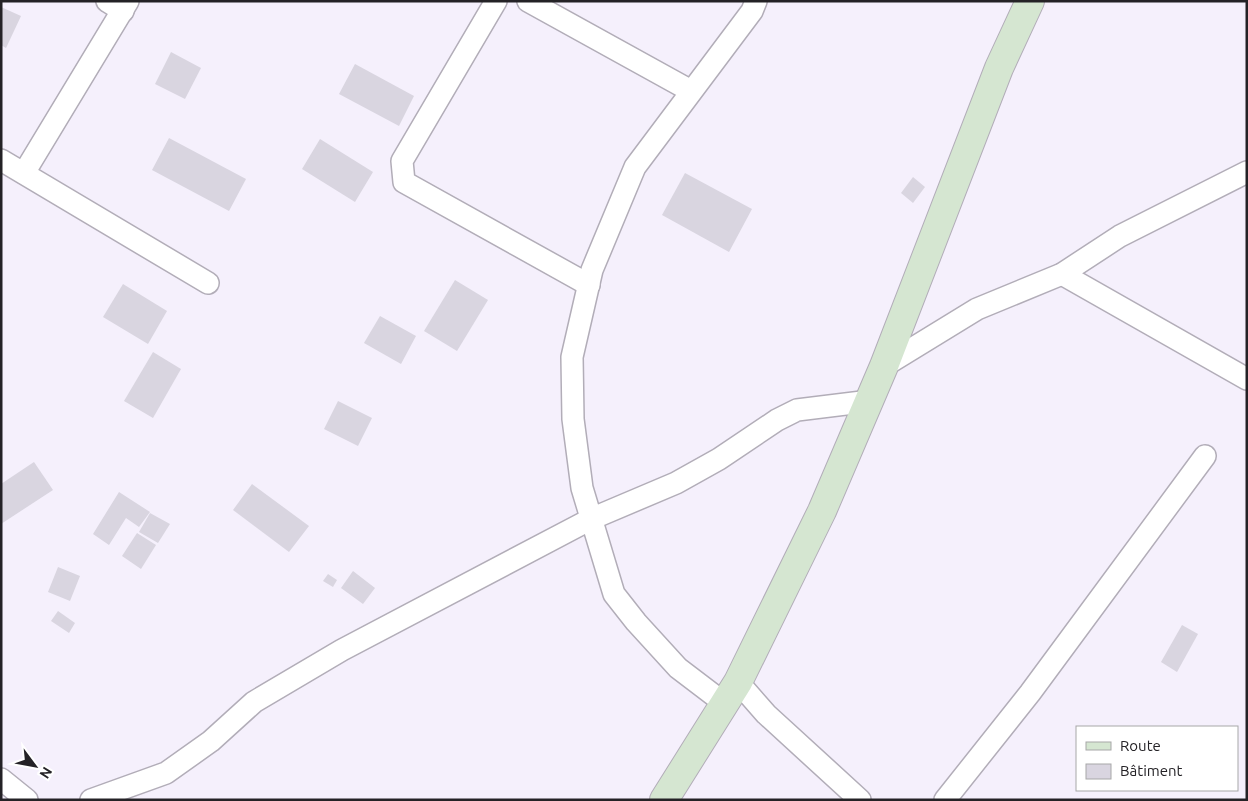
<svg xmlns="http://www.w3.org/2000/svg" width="1248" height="801" viewBox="0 0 1248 801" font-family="Ubuntu,sans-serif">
<rect width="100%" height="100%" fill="#f5f0fc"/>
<g fill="#d9d5e0">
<polygon points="1,7 21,16 6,48 1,45"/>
<polygon points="171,52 201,68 185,99 155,84"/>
<polygon points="355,64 414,96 399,126 339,94"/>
<polygon points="169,138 246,179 229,211 152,170"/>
<polygon points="320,139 373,172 355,202 302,169"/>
<polygon points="685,173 752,209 729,252 662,215"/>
<polygon points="913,177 925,187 913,203 901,193"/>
<polygon points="455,280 488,300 457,351 424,331"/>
<polygon points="123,284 167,311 148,344 103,317"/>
<polygon points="380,316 416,336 401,364 364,343"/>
<polygon points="153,352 181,369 153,418 124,401"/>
<polygon points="338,401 372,418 358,446 324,429"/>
<polygon points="34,462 53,490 1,524 1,484"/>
<polygon points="252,484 309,526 289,552 233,510"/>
<polygon points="119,492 150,512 139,527 126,518 109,545 93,534"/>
<polygon points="150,513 170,524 158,543 139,532"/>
<polygon points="137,533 156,545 141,569 122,556"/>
<polygon points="58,567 80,576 70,601 48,592"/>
<polygon points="353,571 375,588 363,604 341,588"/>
<polygon points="328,574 337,580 333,587 323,581"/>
<polygon points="58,611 75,623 69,633 51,621"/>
<polygon points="1182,625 1198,634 1177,672 1161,662"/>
</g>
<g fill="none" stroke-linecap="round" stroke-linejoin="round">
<defs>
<g id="street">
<polyline points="107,1 123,11"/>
<polyline points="496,1 402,161 404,182 589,285"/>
<polyline points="528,1 691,91"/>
<polyline points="1,160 208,283"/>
<polyline points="24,173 128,1"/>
<polyline points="1062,274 1247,379"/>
<polyline points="884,366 977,309 1062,274 1120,236 1247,172"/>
<polyline points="738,682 766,714 860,800"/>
<polyline points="724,703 678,668 636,622 614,594 582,488 573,419 572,357 592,270 635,167 752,11 756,1"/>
<polyline points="1,779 27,800"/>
<polyline points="91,800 166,773 211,741 254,702 342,650 591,519 676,483 719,459 777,420 797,410 870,401"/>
<polyline points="945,800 1030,693 1205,456"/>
</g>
<polyline id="secondary" points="664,800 738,682 822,511 884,366 999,68 1030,1"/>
</defs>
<use href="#street" stroke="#b2adb8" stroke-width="24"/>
<use href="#secondary" stroke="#b2adb8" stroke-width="30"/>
<use href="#street" stroke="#fff" stroke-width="21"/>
<use href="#secondary" stroke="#d5e6d1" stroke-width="28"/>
</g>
<rect width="1248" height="801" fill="none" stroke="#242226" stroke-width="5"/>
<rect x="1076" y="726" width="162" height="65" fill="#ffffff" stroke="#a7a7a8"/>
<rect x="1086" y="742" width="25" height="8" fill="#d5e6d1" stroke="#a7a7a8"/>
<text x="1120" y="751" font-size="15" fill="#242226">Route</text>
<rect x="1086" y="764" width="25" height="15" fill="#d9d5e0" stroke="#a7a7a8"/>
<text x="1120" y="776" font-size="15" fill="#242226">Bâtiment</text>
<g transform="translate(35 766) rotate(122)" stroke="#ffffff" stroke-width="4" paint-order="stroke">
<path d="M0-4L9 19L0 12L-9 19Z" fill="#242226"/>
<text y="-8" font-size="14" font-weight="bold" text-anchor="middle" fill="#242226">N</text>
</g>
</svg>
